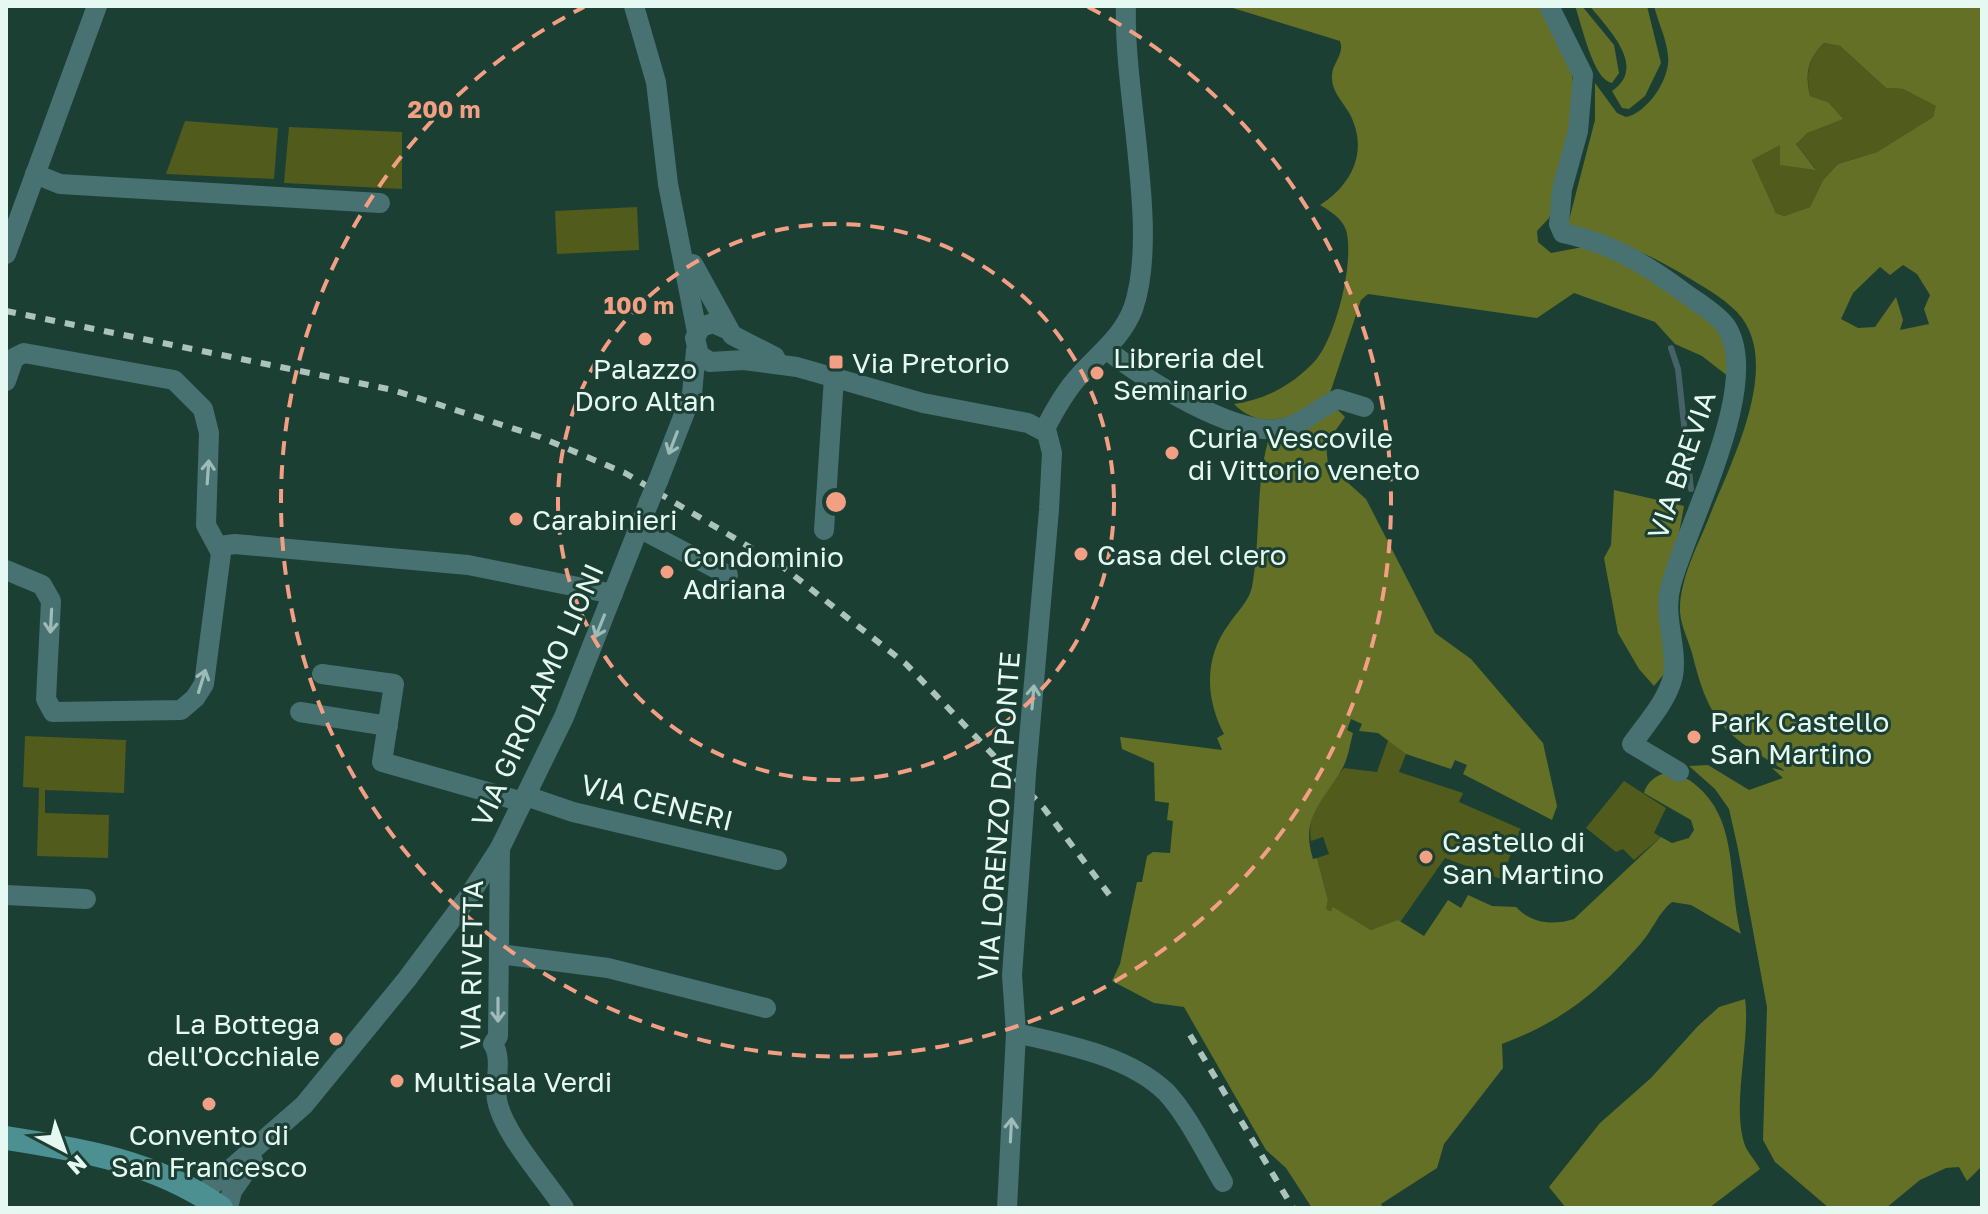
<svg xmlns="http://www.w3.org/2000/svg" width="1988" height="1214" viewBox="0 0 1988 1214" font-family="'Golos Text',sans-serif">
<rect width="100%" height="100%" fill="#1c3f34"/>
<g fill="#515b1b">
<path d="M1824 43 1840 46 1886 88 1903 89 1937 106 1933 117 1877 152 1838 164 1823 180 1810 207 1784 216 1776 213 1752 160 1781 144 1816 169 1796 144 1828 102 1810 96C1806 74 1807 60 1824 43Z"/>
<polygon points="185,121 278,128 274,179 166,174"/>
<polygon points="289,127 402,132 402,189 284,183"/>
<polygon points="637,207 639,250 557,254 555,211"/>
<polygon points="25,736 126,740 124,793 45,790 45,813 109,815 108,858 37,856 39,788 23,787"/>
<path d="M1389 738 1406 754 1399 772 1463 793 1459 802 1521 829 1501 879 1445 858 1401 921 1371 930 1334 908 1332 911 1325 909 1328 900 1317 858 1329 854 1323 837 1311 841C1306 812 1326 789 1344 768L1377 772Z"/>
<polygon points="1624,781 1666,808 1654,833 1661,837 1634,860 1623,849 1616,852 1586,828"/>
</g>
<g fill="#647025" fill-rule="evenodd">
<path d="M1226 6H1542L1572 75 1574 93 1562 176 1549 218 1537 231 1538 242 1551 253 1583 247 1634 265 1724 333 1729 377 1702 356 1675 344 1655 322 1574 293 1537 318 1368 294 1361 300 1328 399C1298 416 1262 433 1234 404 1265 400 1294 384 1315 361 1336 337 1355 261 1346 230 1342 218 1330 211 1320 205 1349 187 1367 156 1353 121 1348 106 1331 94 1332 76 1332 63 1345 54 1340 41Z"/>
<path d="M1575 6H1582L1614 45 1619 73 1612 83C1593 80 1582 25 1575 6Z"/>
<path d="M1590 6H1647L1661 63 1645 96 1629 109 1622 108 1612 91C1649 67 1606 27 1590 6Z"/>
<path d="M1654 6H1982V1166L1967 1181 1959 1167 1946 1168 1920 1180 1886 1208H1829L1775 1162 1763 1140 1767 1007 1738 849 1729 809 1715 789 1689 766 1708 765 1749 790 1783 778 1772 768 1785 771C1766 758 1742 746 1726 729 1706 708 1699 680 1692 653 1688 639 1681 626 1680 612 1679 581 1697 547 1708 520 1728 468 1781 371 1742 318 1729 301 1707 289 1689 278 1651 255 1611 237 1568 224L1595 120V83L1617 113 1626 117C1647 113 1671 78 1668 56 1667 40 1658 22 1654 6ZM1824 43 1840 46 1886 88 1903 89 1936 106 1933 117 1877 152 1838 164 1823 180 1810 207 1784 216 1776 213 1752 160 1780 145V165L1816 170 1796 144 1807 133 1843 119 1828 102 1810 96C1805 74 1807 60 1824 43ZM1903 265 1917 274 1930 295 1924 309 1929 324 1900 330 1903 320 1896 297 1875 327 1858 328 1841 319 1853 293 1880 267 1890 275Z"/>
<path d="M1338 410 1345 417 1326 444 1328 465 1366 499 1435 633 1471 659 1543 743 1557 806 1552 820 1463 774 1467 765 1455 760 1451 769 1406 754 1378 733 1359 731 1362 724 1351 719 1347 730 1353 733C1350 744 1348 759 1342 769 1322 803 1300 818 1313 859L1317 858 1328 900 1326 909 1331 911 1333 907 1371 930 1398 920 1424 936 1448 900 1461 908 1468 895 1492 906 1516 907C1531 923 1552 926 1574 919L1661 837 1672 843 1689 838 1694 830 1691 820 1644 793C1646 783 1656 775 1666 773 1675 771 1681 776 1689 780 1741 815 1727 880 1741 934L1691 905 1672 902C1659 912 1653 929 1642 942 1598 992 1565 1020 1502 1044L1503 1068 1444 1144 1437 1168 1381 1204 1383 1208H1312L1286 1168 1266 1150 1184 1007 1154 1003 1112 981 1120 964 1137 882H1142L1147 856 1153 852 1170 853 1173 821 1167 820 1169 803 1155 801 1154 763 1122 749 1120 737 1222 750 1217 738 1224 734C1205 698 1204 657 1229 624 1236 613 1249 601 1252 587 1261 538 1255 490 1268 441Z"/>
<polygon points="1614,490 1684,506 1667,598 1668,669 1654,686 1639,669 1618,633 1604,558 1611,545"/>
<path d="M1745 999C1751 1041 1730 1110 1746 1148 1750 1155 1756 1162 1760 1169L1709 1208H1566L1549 1187 1600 1123 1651 1078 1698 1026 1719 1007Z"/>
</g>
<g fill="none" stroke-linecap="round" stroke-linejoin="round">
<polyline stroke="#476266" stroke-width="6" points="1671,348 1678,369 1691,489"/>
<g stroke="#487172" stroke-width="20">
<polyline points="634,6 656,82 668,184 697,332"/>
<path d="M1549 6 1583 75 1578 131 1562 189 1559 224 1563 233C1610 243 1644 263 1682 291 1695 301 1715 312 1725 325 1765 380 1687 524 1671 585 1662 616 1678 646 1673 676 1668 700 1646 724 1632 744L1679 772"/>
<polyline points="35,174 60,184 380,203"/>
<polyline points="6,254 97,6"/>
<polyline points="693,264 730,331"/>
<polyline points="729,330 713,323 701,327 695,338 699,355 710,362 744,360 797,367 923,403 1028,423 1047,433 1052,453 1049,510 1026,774"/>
<polyline points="732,335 775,357"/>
<path d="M1106 349C1142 378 1237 439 1284 428 1302 424 1321 407 1338 399L1364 407"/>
<polyline points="6,381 14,358 24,353 174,380 203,409 209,433 206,525 221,553 204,684 195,698 181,710 53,712 46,699 51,601 42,585 6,570"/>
<path d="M1044 431C1054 411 1065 391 1080 375 1100 353 1122 337 1133 309 1160 232 1123 93 1126 6"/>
<polyline points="658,481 692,394 696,350"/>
<polyline points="639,528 728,575"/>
<polyline points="824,530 834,377"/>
<polyline points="220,546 235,544 468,565 613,594"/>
<polyline points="322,674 394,684 382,762 523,802"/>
<polyline points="300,712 388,726"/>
<polyline points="526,796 573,812 777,860"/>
<path d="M500 848 498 1036 493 1044C503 1059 494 1083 497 1100 503 1133 545 1179 564 1208"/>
<polyline points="6,895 86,899"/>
<polyline points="499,954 608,968 766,1008"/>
<path d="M1016 1033C1065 1044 1129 1056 1166 1092 1187 1114 1207 1155 1223 1182"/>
<polyline points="202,1194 304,1105 407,979 469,896 500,848 564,717 649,502"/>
<polyline points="228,1208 232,1191 253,1161"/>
<polyline points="1007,1208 1016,1033 1012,975 1024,808"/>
</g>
<path stroke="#4d9092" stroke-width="24" d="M6 1138C83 1150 156 1162 221 1208"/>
<g stroke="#abc3bb" stroke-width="6" stroke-dasharray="10 10" stroke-linecap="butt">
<polyline points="6,311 393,390 540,437 625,473 783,567 906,664 1043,807 1114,901"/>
<polyline points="1190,1035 1293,1208"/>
</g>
<g stroke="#487172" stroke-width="20">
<polyline points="649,502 658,481"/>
<polyline points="1024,808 1026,774"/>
</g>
</g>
<defs><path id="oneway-shaft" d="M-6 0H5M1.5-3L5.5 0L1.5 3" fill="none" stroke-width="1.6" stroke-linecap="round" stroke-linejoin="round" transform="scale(2)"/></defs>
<g stroke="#9ebbb8">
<use href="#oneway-shaft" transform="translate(673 443) rotate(111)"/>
<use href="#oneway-shaft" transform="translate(208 472) rotate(-86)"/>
<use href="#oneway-shaft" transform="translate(51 621) rotate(93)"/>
<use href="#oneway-shaft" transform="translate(600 626) rotate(112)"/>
<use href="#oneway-shaft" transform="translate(202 681) rotate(-73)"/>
<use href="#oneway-shaft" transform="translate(1033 697) rotate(-85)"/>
<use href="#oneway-shaft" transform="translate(498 1010) rotate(90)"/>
<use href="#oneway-shaft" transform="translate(1011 1130) rotate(-87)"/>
</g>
<g fill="none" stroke="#f39f84" stroke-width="4" stroke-dasharray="14 10">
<circle cx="836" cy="502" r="278"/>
<path d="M1088 7A555 555 0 1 1 584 7"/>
</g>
<g fill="#f39f84" stroke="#1c3f34" stroke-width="3">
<circle cx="645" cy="339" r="8"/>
<rect x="828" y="354" width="16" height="16" rx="4"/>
<circle cx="1097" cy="373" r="8"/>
<circle cx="1172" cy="453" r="8"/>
<circle cx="516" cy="519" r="8"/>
<circle cx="1081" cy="554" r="8"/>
<circle cx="667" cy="572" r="8"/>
<circle cx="1694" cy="737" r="8"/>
<circle cx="1426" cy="857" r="8"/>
<circle cx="336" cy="1039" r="8"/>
<circle cx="397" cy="1081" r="8"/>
<circle cx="209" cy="1104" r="8"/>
</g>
<g text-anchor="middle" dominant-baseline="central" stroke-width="6" stroke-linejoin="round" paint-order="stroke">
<g font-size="28" fill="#e5f8f1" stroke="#1c3f34" text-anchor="start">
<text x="1113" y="357">Libreria del<tspan x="1113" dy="32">Seminario</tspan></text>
<text x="852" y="362">Via Pretorio</text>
<text x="645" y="368" text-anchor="middle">Palazzo<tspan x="645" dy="32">Doro Altan</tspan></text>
<text x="1188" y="437">Curia Vescovile<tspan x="1188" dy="32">di Vittorio veneto</tspan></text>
<text x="532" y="519">Carabinieri</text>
<text x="1097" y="554">Casa del clero</text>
<text x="683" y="556">Condominio<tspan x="683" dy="32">Adriana</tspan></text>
<text x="1710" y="721">Park Castello<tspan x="1710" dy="32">San Martino</tspan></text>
<text x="1442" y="841">Castello di<tspan x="1442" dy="32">San Martino</tspan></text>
<text x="320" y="1023" text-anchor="end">La Bottega<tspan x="320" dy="32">dell'Occhiale</tspan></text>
<text x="413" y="1081">Multisala Verdi</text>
<text x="209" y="1134" text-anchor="middle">Convento di<tspan x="209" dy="32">San Francesco</tspan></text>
</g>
<g font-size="28" fill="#e5f8f1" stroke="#1c3f34">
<text transform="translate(1681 465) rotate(-71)">VIA BREVIA</text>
<text transform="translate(537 695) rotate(-66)">VIA GIROLAMO LIONI</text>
<text transform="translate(657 802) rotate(14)">VIA CENERI</text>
<text transform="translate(998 816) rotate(-86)">VIA LORENZO DA PONTE</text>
<text transform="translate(471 965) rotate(-89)">VIA RIVETTA</text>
</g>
</g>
<circle cx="836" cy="502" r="12" fill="#f39f84" stroke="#1c3f34" stroke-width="4"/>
<g font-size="24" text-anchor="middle" font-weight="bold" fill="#f39f84" stroke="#1c3f34" stroke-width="6" stroke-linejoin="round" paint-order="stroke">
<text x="444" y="118">200 m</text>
<text x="639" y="314">100 m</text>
</g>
<rect width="1988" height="1214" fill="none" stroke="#e5f8f1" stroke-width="16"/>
<g transform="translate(64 1150) rotate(139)" stroke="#1c3f34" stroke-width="6" paint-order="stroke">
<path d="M0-6L14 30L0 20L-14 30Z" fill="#e5f8f1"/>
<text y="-12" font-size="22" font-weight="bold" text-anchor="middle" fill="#e5f8f1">N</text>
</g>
</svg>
